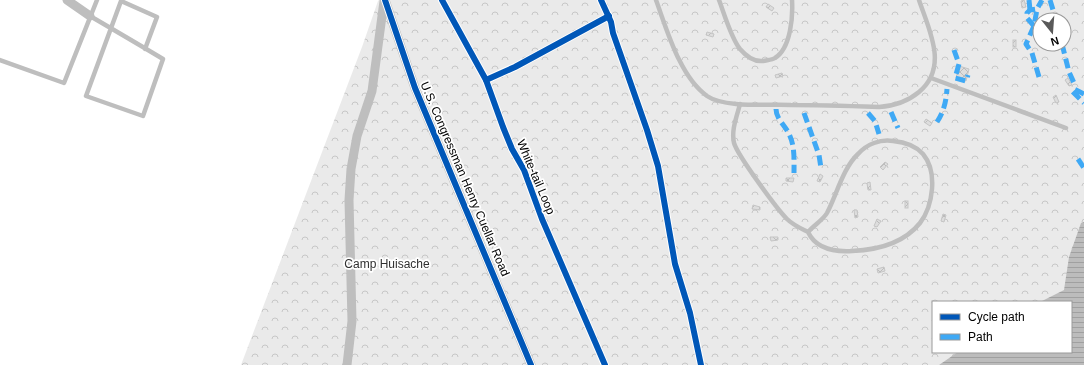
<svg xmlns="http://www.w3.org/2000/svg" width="1084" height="365" viewBox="0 0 1084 365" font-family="Arial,sans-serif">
<defs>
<pattern id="park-crowns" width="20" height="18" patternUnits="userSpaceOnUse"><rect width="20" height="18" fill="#eaeaea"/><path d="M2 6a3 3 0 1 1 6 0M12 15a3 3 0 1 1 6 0" fill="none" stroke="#c7c7c7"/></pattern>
<pattern id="water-rules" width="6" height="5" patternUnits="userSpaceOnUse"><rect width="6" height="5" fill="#bcbcbc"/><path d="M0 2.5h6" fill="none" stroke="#a0a0a0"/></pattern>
<pattern id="building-cross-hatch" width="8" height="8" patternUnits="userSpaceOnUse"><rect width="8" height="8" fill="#ddd"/><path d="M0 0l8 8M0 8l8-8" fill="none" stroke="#bcbcbc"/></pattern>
</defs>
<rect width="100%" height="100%" fill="#fff"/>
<path fill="url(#park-crowns)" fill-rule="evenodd" d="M379 0H1084V365H241L362 47 378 1ZM1040 20H1064V44H1040ZM933 302H1071V352H933Z"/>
<polygon fill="url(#water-rules)" points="1084,222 1084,365 939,365 958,352 1071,352 1071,302 1040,302 1064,290 1069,257 1081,223"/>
<g fill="url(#building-cross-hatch)" stroke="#c5c5c5">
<polygon points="1024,0 1026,7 1022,8 1021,1"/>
<polygon points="768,4 774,8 772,11 766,7"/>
<polygon points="707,32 714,34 713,37 706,35"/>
<rect x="1013" y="40" width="3" height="7"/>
<polygon points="959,66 969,69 966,81 956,78"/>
<polygon points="782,73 783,76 776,78 775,75"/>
<polygon points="1068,78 1072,85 1069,86 1065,80"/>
<polygon points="1056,95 1059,102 1056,103 1053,97"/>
<polygon points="926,119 932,123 930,126 924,122"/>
<polygon points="885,162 888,164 883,170 880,167"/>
<polygon points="820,174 823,176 820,182 817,181"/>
<polygon points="786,178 794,178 793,182 786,181"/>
<polygon points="870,182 871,190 868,190 867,183"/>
<rect x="905" y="201" width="3" height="7"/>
<polygon points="753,205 760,207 760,210 752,209"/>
<polygon points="854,210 857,210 858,217 855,218"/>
<polygon points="943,214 946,215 944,222 941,221"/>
<polygon points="877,219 881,221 877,227 874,226"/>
<polygon points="770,237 778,237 778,240 771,241"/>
<polygon points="884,267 885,271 878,273 877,269"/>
</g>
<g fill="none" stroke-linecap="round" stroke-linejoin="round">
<g stroke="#bebebe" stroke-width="4.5">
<path d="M656 0C667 30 680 77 707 96 724 108 769 104 791 105 820 105 850 106 879 107 895 106 907 102 919 92 949 67 929 30 919 0"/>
<path d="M719 0C724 13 731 38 740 49 746 56 754 62 763 61 767 60 772 60 775 58 791 48 793 16 792 0"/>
<path d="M90 16C114 30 138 44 163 59L143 116 86 96 121 1 157 17 145 49"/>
<polyline points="0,60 64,83 97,0"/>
<polyline points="931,78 1066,128"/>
<path d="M740 104C737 116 731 130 734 143 738 156 777 209 787 219 793 225 800 228 808 232 816 249 835 252 852 251 877 250 904 243 920 223 933 206 938 172 923 154 916 146 904 142 893 141 880 139 867 144 858 154 843 168 837 194 827 213 823 220 814 225 808 232"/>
</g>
<g stroke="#bebebe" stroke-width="9">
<polyline points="67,0 90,16"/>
<polyline points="385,0 415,88 531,365"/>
<polyline points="347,365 352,321 349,200 351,169 357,136 372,91 384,1"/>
</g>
<g stroke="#3fa9f5" stroke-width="5" stroke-dasharray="10 5" stroke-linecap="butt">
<polyline points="1029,0 1030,10"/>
<polyline points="1050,0 1056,20"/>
<polyline points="1034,26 1027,18 1027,13 1030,10 1037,9"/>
<polyline points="1062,44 1069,72 1074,83"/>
<polyline points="954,50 959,64 955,78 966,81 968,75"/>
<polyline points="1039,77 1032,53 1026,44 1034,26 1037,9 1042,0"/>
<polyline points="1084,94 1074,89 1072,91 1084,103"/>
<path d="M776 109C776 119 785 125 789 134 795 146 794 160 794 173"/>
<polyline points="891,112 898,128"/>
<polyline points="804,113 819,155 821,168"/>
<polyline points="868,113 875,121 879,134"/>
<path d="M937 122C944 111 946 102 947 89"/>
<polyline points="1078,159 1084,168"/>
</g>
<defs>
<g id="cycleway">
<polyline points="385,0 415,88 531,365"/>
<polyline points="442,0 486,80 503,127 512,149 524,170 542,219 605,365"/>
<polyline points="601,0 611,22 613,33 647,130 658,166 675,264 690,313 701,365"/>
<polyline points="486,80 515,67 609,16"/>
</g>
</defs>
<use href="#cycleway" stroke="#fff" stroke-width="8"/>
<use href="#cycleway" stroke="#0057b8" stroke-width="6"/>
</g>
<g text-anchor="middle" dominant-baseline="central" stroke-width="3.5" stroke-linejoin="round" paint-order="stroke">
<g font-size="12" fill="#000" stroke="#fff">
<text transform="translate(536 177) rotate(67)">White-tail Loop</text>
<text transform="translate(465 179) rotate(67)">U.S. Congressman Henry Cuellar Road</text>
</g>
<g font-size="12" fill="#303030" stroke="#fff">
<text x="387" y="264">Camp Huisache</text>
</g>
</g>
<rect x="932" y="301" width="140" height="52" fill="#ffffff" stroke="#999999"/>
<rect x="940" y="314" width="20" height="6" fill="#0057b8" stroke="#999999"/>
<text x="968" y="321" font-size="12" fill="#000000">Cycle path</text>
<rect x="940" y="334" width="20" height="6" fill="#3fa9f5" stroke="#999999"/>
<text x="968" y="341" font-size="12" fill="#000000">Path</text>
<g transform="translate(1052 32) rotate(163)"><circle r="19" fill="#ffffff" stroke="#999999"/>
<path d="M0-3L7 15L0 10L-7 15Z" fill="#595959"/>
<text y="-6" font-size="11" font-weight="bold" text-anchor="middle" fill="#000000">N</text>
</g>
</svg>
